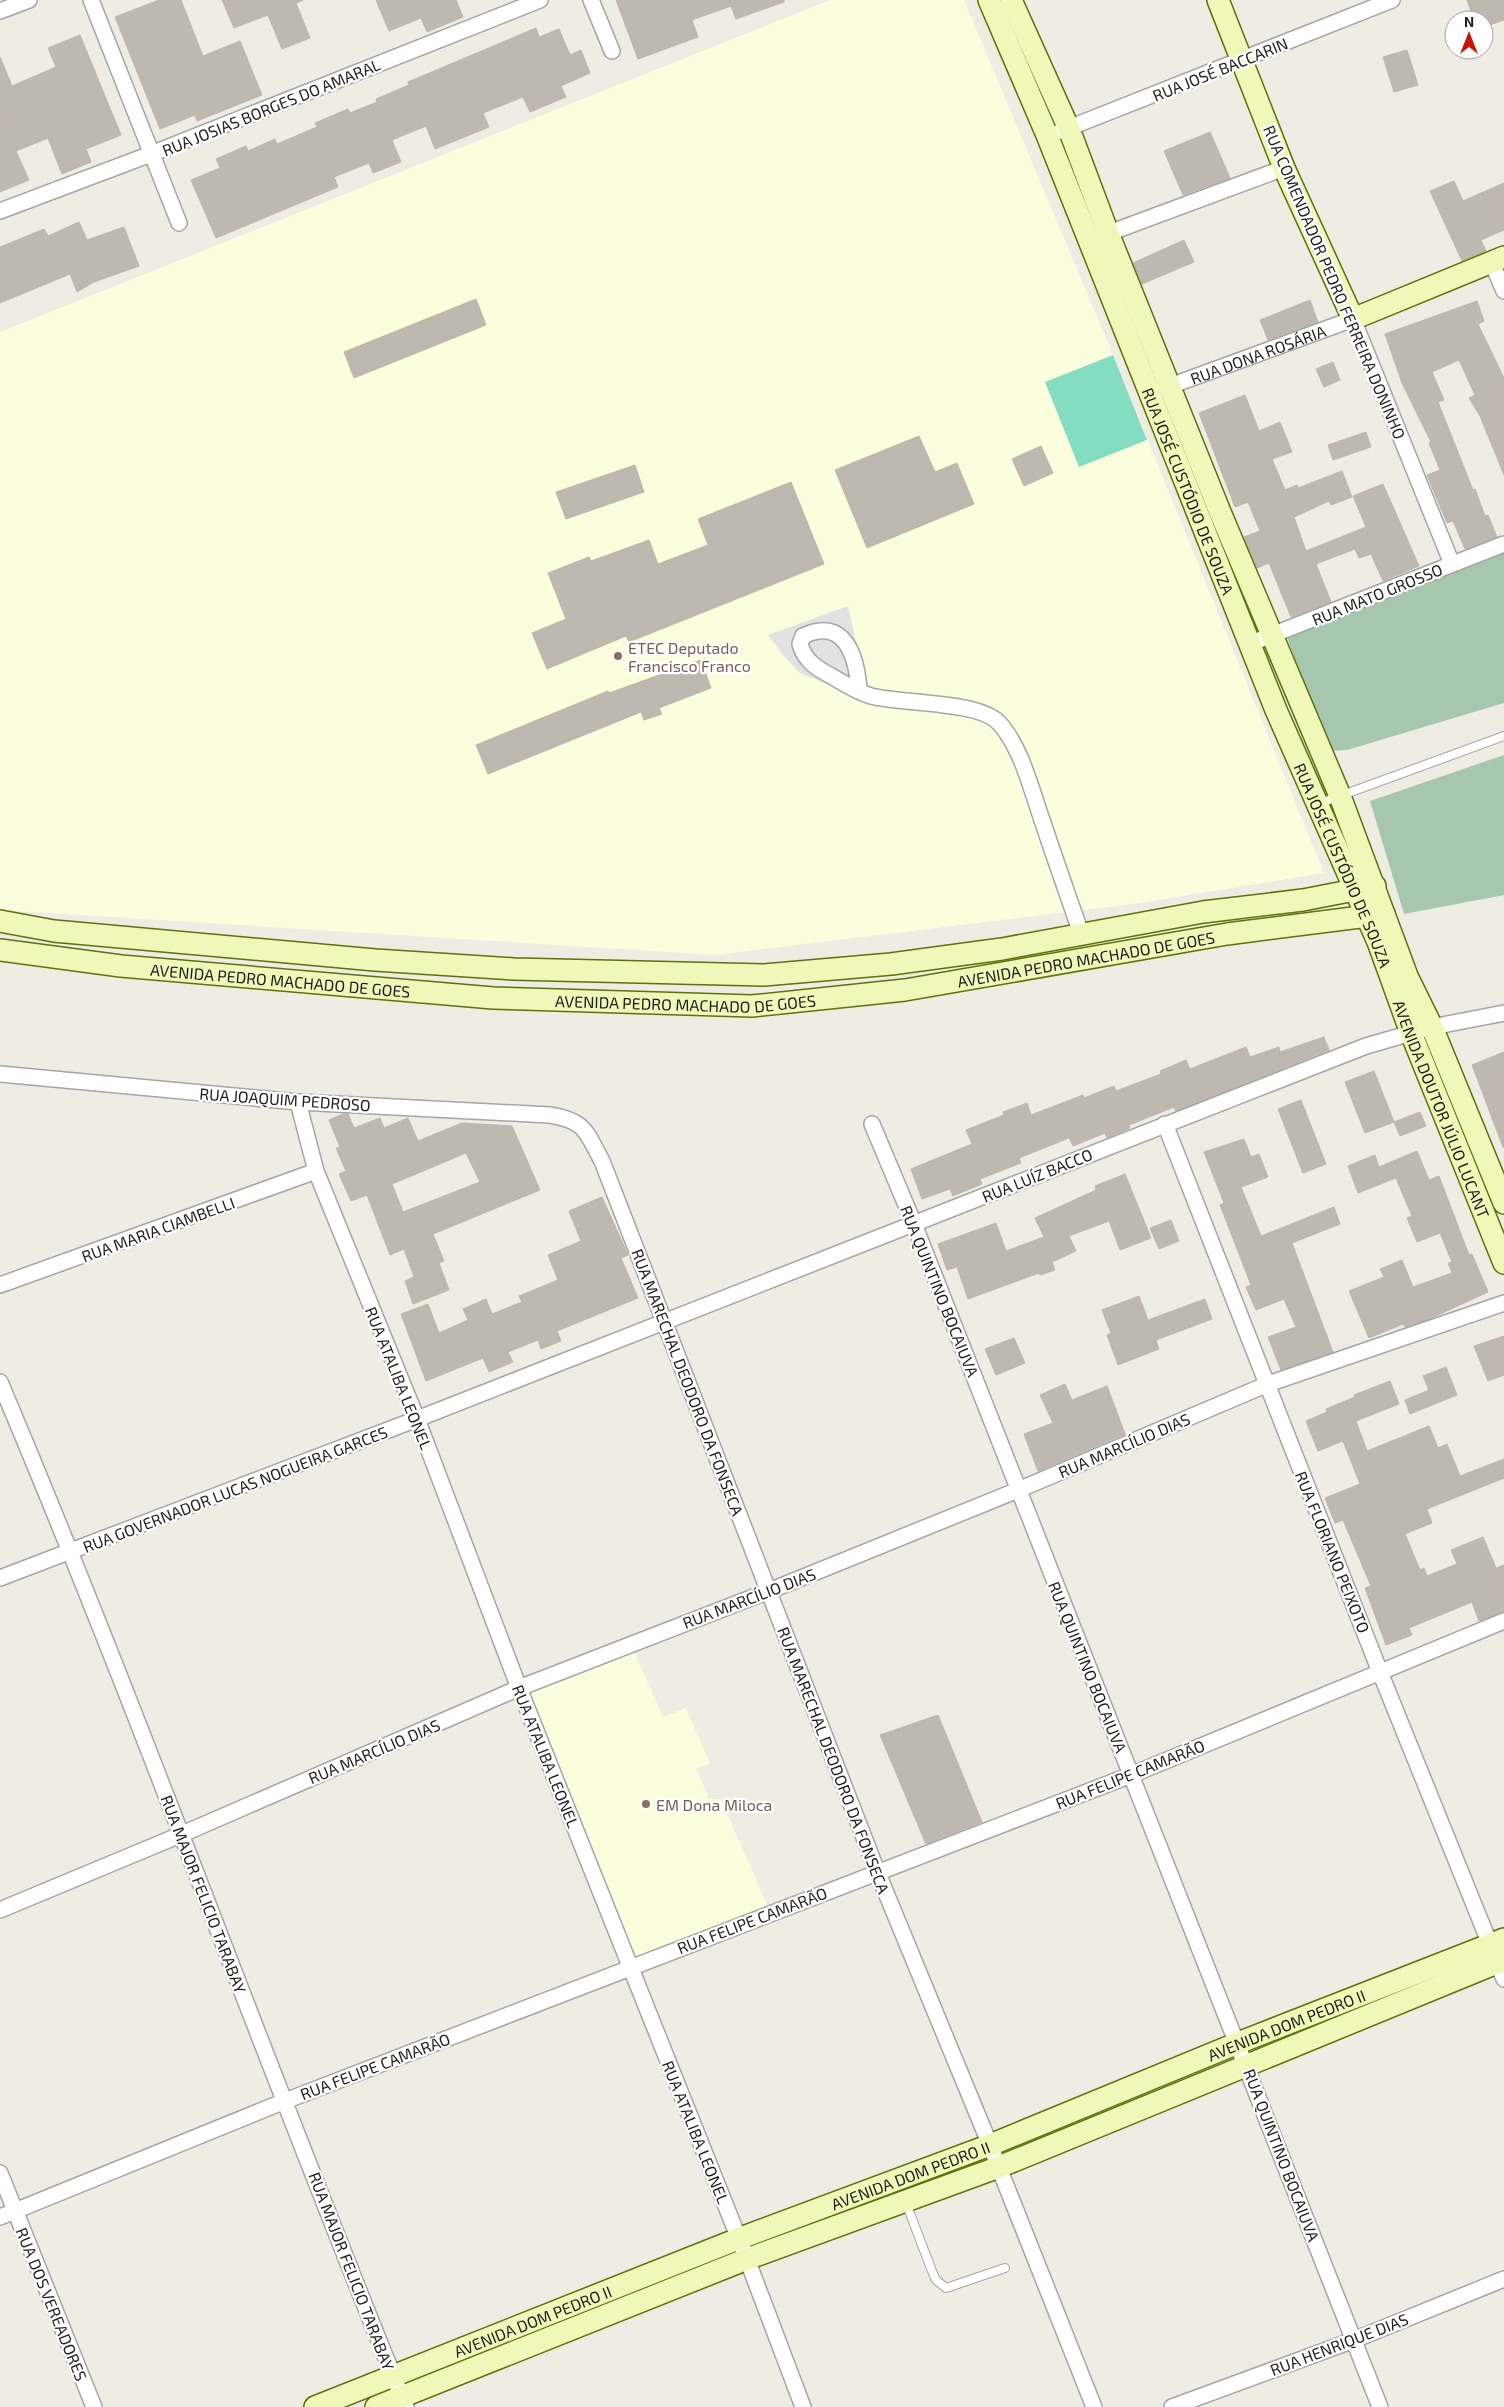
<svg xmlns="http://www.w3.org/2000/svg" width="1504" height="2407" viewBox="0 0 1504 2407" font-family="'Exo 2',sans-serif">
<rect width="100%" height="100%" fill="#efece4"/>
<g fill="#fbfedd">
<polygon points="830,0 964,0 1113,355 1324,873 1140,903 716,955 0,910 0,332"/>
<polygon points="631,1644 663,1717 686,1708 710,1764 696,1768 709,1799 721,1799 771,1914 634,1961 519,1688"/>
</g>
<g fill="#a6c7ad">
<polygon points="1504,552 1504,703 1347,750 1327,751 1287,637"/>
<polygon points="1504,755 1504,895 1404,914 1370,801"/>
</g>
<polygon fill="#84dcc1" points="1113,355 1147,440 1079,467 1045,382"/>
<polygon fill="#e2e2e2" points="848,606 868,696 846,692 800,673 783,655 768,635"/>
<g fill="#bfb8b0" stroke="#c0b4a7" fill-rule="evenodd">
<polygon points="159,0 181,0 203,56 240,41 262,95 197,121 195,115 160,129 115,17"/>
<polygon points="222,0 303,0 296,3 310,38 282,49 268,15 234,28"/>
<polygon points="376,0 456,0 463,17 427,32 421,18 389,31"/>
<polygon points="616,0 784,0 784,2 736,19 731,6 692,20 698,37 638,59"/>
<polygon points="1467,0 1504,0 1504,20 1484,27 1484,20 1474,20"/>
<polygon points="536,28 539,37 559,29 570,55 581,50 590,73 561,86 566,97 530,112 523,97 483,113 489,127 435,149 426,126 392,140 401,162 373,173 369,163 334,177 338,187 216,238 191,180 220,168 216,159 246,146 248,151 275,139 277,144 317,127 315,123 348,109 350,113 377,102 376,99 409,85 408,82"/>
<polygon points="80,35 121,135 86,149 91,162 62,174 48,138 16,151 29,180 0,192 0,113 5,123 0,112 0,57 12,86 56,67 48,48"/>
<polygon points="1407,50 1418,85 1394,92 1383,57"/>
<polygon points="1210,132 1230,178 1183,195 1164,151"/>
<polygon points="1454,181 1463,201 1504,183 1504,230 1481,240 1486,251 1462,261 1430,191"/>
<polygon points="79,222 87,240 124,227 139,266 94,282 77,292 70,274 0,303 0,247 44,229 48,236"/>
<polygon points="1184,240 1194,262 1142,284 1133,263"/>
<polygon points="476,299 486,325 354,378 344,352"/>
<polygon points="1310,300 1318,322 1268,340 1260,320"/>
<polygon points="1477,301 1484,321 1478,324 1504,378 1504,475 1480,416 1469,398 1475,395 1459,360 1432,372 1444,400 1438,402 1473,490 1475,489 1485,516 1488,515 1497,537 1465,549 1453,521 1447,523 1427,475 1440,470 1429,443 1431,442 1402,383 1385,334"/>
<polygon points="1333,362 1340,380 1324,387 1316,369"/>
<polygon points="1245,395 1259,431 1280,422 1292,452 1272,459 1285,490 1297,485 1298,488 1342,471 1352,497 1331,505 1329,501 1294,517 1306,551 1366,527 1353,496 1383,484 1419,566 1383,581 1371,554 1359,558 1355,549 1316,564 1331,602 1291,617 1269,563 1257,568 1244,537 1260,531 1248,502 1235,507 1199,413"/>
<polygon points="1366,432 1371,447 1333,460 1328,445"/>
<polygon points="919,436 935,472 957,463 974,504 867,548 835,470"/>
<polygon points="1041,446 1053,473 1024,486 1012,459"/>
<polygon points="635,465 644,492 566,519 556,492"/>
<polygon points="791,482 824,564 629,642 626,636 547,669 532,633 566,619 548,573 589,557 591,561 649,540 658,564 708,545 698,519"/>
<polygon points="701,660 711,688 659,708 662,714 644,720 641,712 488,774 476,745 608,691 609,693"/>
<polygon points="1324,1037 1329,1050 1176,1111 1174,1107 1129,1125 1130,1128 1107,1138 1105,1133 1073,1146 1069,1138 1019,1158 1021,1163 980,1179 982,1184 953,1196 950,1189 922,1199 911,1169 972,1144 966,1130 1004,1115 1003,1112 1027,1103 1031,1115 1083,1095 1084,1098 1114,1086 1116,1091 1161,1074 1160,1071 1186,1060 1190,1069 1246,1047 1250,1057 1279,1047 1280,1052"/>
<polygon points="1504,1052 1504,1147 1503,1147 1472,1065"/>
<polygon points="1374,1071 1394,1122 1365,1133 1345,1082"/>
<polygon points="1301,1100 1326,1164 1303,1173 1278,1109"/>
<polygon points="1420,1112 1426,1126 1400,1136 1394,1122"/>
<path d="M343 1114H348L354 1128 380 1118 384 1128 408 1118 418 1141 462 1123 512 1126 540 1190 433 1234 444 1261 439 1263 449 1290 413 1304 405 1281 414 1277 404 1249 390 1255 367 1195 351 1201 339 1174 346 1171 336 1148 340 1147 329 1120ZM466 1153 480 1182 403 1212 392 1184Z"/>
<polygon points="1244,1139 1251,1157 1259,1154 1268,1177 1241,1187 1261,1236 1334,1207 1340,1224 1292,1243 1333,1352 1281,1370 1268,1337 1296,1327 1284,1299 1256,1310 1246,1287 1251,1285 1220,1205 1224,1203 1204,1152"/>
<polygon points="1417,1151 1429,1180 1439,1176 1469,1255 1472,1254 1488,1292 1427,1320 1405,1327 1403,1324 1369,1338 1349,1291 1384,1277 1380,1269 1402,1260 1413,1287 1452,1273 1448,1263 1452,1262 1440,1233 1417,1242 1407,1218 1412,1216 1396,1178 1358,1193 1348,1166 1375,1155 1379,1167"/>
<polygon points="1125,1174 1151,1238 1120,1250 1109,1221 1069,1236 1076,1251 1052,1262 1055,1270 1040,1275 1039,1273 968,1299 957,1267 947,1270 938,1244 996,1223 1006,1251 1044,1237 1035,1218 1096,1190 1095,1186"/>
<polygon points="602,1197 628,1255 621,1258 638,1298 557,1331 561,1341 541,1349 538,1340 508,1352 513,1362 489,1372 483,1358 426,1381 401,1314 428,1304 439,1333 468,1320 463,1309 486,1299 492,1314 522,1302 519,1296 558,1280 548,1255 581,1241 569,1211"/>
<polygon points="1171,1220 1179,1241 1159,1249 1150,1228"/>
<polygon points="1139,1296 1148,1320 1205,1299 1212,1319 1156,1340 1159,1349 1118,1365 1107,1335 1111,1333 1102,1310"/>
<polygon points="1504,1336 1504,1375 1488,1381 1474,1346"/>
<polygon points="1014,1338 1025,1363 996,1375 985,1349"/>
<polygon points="1446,1367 1457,1395 1410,1414 1405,1400 1429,1390 1423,1376"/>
<polygon points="1390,1381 1399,1404 1356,1421 1367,1451 1429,1426 1438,1448 1447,1444 1460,1476 1504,1459 1504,1478 1427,1509 1432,1523 1405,1534 1420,1570 1424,1568 1427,1576 1457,1564 1451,1550 1483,1537 1496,1568 1504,1565 1504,1612 1479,1621 1472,1602 1409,1628 1412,1635 1386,1645 1365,1588 1371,1586 1343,1520 1335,1523 1325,1498 1360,1484 1343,1441 1318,1451 1306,1421 1327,1412 1326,1409 1355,1397 1354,1395"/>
<polygon points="1065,1384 1072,1400 1107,1386 1125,1434 1038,1471 1024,1434 1053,1423 1040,1395"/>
<polygon points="938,1715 982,1822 926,1844 880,1735"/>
</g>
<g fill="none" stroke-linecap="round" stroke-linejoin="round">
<defs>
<g id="lane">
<polyline points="1318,804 1504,736"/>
<polyline points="906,2203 932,2271 936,2280 946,2288 1005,2268"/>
</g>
<g id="street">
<polyline points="91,0 179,223"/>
<polyline points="591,0 612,51"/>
<polyline points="0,11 29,0"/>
<polyline points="1061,131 1392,0"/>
<polyline points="0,211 151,154 540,0"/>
<polyline points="1101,236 1284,168"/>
<polyline points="1492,263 1504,291"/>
<path id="s1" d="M1162 389 1353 319 1452 564"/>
<polyline points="1249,644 1504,544"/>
<path d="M859 691C857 657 845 616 803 636L800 644C805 662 818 669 833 677 845 684 857 692 871 696 902 704 980 701 999 723 1020 745 1031 788 1041 817 1054 856 1068 896 1082 936"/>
<path d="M0 1074 298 1102 550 1115C586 1121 586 1132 602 1161L877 1871 990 2145 1094 2407"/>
<polyline points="298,1102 316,1171 417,1419 519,1688 747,2259 803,2407"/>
<polyline points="872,1124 914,1224 1380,2407"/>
<polyline points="1165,1124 1380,1672 1504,1979"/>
<polyline points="0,1285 316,1171"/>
<path d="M0 1382C143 1720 266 2067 406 2407"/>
<polyline points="0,1578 417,1419 1366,1046 1432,1027 1504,1013"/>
<polyline points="0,1910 180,1835 519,1688 769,1591 1018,1490 1268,1384 1504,1303"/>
<polyline points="0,2173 94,2407"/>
<polyline points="0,2217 285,2101 1131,1775 1504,1621"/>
<polyline points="1172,2407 1354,2340 1504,2279"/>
</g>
<g id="secondary">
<path id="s2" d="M989 0 1047 135 1276 710 1378 942 1411 1033 1504 1263"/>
<polyline points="1011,0 1069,129 1108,233 1220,512 1340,796 1407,976 1432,1027 1504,1203"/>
<polyline points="1218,0 1284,168 1353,319 1504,257"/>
<polyline points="0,921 54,931 375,960 514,969 764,975 891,964 1002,949 1203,912 1303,900 1375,886"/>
<path id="s3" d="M0 950 121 966 493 998 752 1006 905 990 1227 934 1384 914"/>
<path id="s4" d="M315 2407 738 2239 990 2145 1238 2043 1504 1939"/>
<polyline points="376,2407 747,2259 999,2167 1504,1960"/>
</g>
</defs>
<use href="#lane" stroke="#a5a5a5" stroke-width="10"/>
<use href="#street" stroke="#a5a5a5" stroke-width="18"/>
<use href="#secondary" stroke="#5d7208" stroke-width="24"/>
<use href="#lane" stroke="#fff" stroke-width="8"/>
<use href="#street" stroke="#fff" stroke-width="15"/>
<use href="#secondary" stroke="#eff8b9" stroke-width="21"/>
</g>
<g fill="#8d6e63" stroke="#fff" stroke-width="2">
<circle cx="618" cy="656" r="5"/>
<circle cx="646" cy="1804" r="5"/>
</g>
<g text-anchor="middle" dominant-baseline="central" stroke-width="4.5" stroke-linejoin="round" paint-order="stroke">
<g font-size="16" fill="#1e1e1e" stroke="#fff">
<text transform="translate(1220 69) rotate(-22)">RUA JOSÉ BACCARIN</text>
<text transform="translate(271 107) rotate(-22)">RUA JOSIAS BORGES DO AMARAL</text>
<text transform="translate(1335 282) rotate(67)">RUA COMENDADOR PEDRO FERREIRA DONINHO</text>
<text stroke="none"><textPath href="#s1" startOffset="102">RUA DONA ROSÁRIA</textPath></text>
<text stroke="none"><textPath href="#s2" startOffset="530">RUA JOSÉ CUSTÓDIO DE SOUZA</textPath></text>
<text transform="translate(1377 594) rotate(-22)">RUA MATO GROSSO</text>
<text stroke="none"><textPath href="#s2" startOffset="935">RUA JOSÉ CUSTÓDIO DE SOUZA</textPath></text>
<text stroke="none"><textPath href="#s3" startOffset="1092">AVENIDA PEDRO MACHADO DE GOES</textPath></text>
<text stroke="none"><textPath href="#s3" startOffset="282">AVENIDA PEDRO MACHADO DE GOES</textPath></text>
<text stroke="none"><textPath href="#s3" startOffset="688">AVENIDA PEDRO MACHADO DE GOES</textPath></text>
<text transform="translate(285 1099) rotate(4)">RUA JOAQUIM PEDROSO</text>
<text stroke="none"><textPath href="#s2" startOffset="1198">AVENIDA DOUTOR JÚLIO LUCANT</textPath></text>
<text transform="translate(1037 1175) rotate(-22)">RUA LUÍZ BACCO</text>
<text transform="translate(158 1229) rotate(-20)">RUA MARIA CIAMBELLI</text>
<text transform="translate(940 1291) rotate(68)">RUA QUINTINO BOCAIUVA</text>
<text transform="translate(399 1378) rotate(68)">RUA ATALIBA LEONEL</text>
<text transform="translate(688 1382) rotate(69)">RUA MARECHAL DEODORO DA FONSECA</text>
<text transform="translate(1124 1445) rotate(-23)">RUA MARCÍLIO DIAS</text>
<text transform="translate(235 1489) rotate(-21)">RUA GOVERNADOR LUCAS NOGUEIRA GARCES</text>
<text transform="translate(1333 1552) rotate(68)">RUA FLORIANO PEIXOTO</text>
<text transform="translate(749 1598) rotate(-21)">RUA MARCÍLIO DIAS</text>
<text transform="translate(1088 1667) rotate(68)">RUA QUINTINO BOCAIUVA</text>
<text transform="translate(374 1751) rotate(-23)">RUA MARCÍLIO DIAS</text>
<text transform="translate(546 1756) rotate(68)">RUA ATALIBA LEONEL</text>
<text transform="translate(834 1760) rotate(69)">RUA MARECHAL DEODORO DA FONSECA</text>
<text transform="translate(1130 1774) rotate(-22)">RUA FELIPE CAMARÃO</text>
<text transform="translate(204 1894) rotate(69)">RUA MAJOR FELICIO TARABAY</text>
<text transform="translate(752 1920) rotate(-21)">RUA FELIPE CAMARÃO</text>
<text stroke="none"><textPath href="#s4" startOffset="1044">AVENIDA DOM PEDRO II</textPath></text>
<text transform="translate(375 2066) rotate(-21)">RUA FELIPE CAMARÃO</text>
<text transform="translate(696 2132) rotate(68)">RUA ATALIBA LEONEL</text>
<text transform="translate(1282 2155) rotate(69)">RUA QUINTINO BOCAIUVA</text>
<text stroke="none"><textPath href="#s4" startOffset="639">AVENIDA DOM PEDRO II</textPath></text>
<text transform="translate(352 2271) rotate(69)">RUA MAJOR FELICIO TARABAY</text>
<text transform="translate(52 2304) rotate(68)">RUA DOS VEREADORES</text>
<text stroke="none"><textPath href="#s4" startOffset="234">AVENIDA DOM PEDRO II</textPath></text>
<text transform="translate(1339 2344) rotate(-21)">RUA HENRIQUE DIAS</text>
</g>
<g font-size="16" fill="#785e54" stroke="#fff" text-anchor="start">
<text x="628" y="647">ETEC Deputado<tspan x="628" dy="18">Francisco Franco</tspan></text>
<text x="656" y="1804">EM Dona Miloca</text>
</g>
</g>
<g transform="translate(1469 35)"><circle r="24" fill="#ffffff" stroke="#a5a5a5"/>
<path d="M0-4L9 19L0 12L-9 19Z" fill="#c61606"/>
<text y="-8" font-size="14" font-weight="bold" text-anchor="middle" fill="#1e1e1e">N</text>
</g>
</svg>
